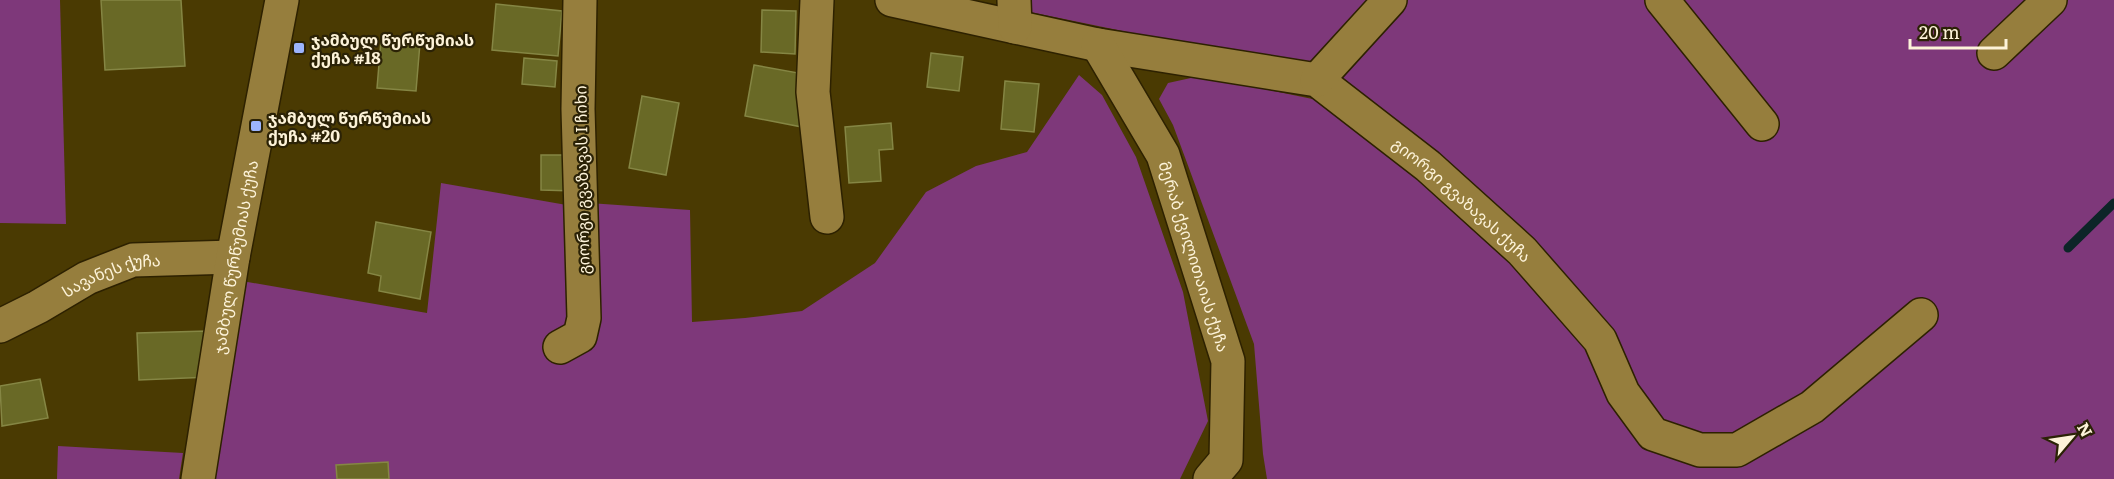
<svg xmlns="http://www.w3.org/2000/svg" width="2114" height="479" viewBox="0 0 2114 479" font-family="Literata,'Noto Sans Georgian',serif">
<rect width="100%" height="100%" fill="#4a3a02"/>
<g fill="#7e387a">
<polygon points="0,0 60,0 66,224 0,223"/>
<polygon points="1030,0 1378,0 1307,69 1030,12"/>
<polygon points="1400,0 1649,0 1757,135 1770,121 1674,0 2114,0 2114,479 1267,479 1263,454 1254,344 1173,125 1159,99 1168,83 1200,76 1327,102 1459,205 1568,318 1629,428 1664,449 1678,435 1658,423 1632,387 1593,313 1490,202 1354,92 1342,78 1345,58"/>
<polygon points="1079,75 1102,95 1136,157 1183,292 1208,421 1180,479 209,479 242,281 427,313 441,183 578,207 570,321 546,340 581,348 589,203 690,210 692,322 745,318 802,311 875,263 926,192 976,166 1027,152"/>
<polygon points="58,446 183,453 179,479 57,479"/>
</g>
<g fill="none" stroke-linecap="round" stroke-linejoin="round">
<polyline stroke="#0d2528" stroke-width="9" points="2068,248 2114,203"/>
</g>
<g fill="#696926" stroke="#858644" stroke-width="1.5">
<polygon points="101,0 181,0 185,66 105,70"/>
<polygon points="496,4 562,11 558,56 492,50"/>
<polygon points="762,10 796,11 795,54 761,52"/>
<polygon points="381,40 420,43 416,91 377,88"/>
<polygon points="931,53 963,57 959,91 927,87"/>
<polygon points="524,58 557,61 555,87 522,84"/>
<polygon points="754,65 804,74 802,127 745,116"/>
<polygon points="1005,81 1039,84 1034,132 1001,129"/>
<polygon points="642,96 679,103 666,175 629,168"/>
<polygon points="891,123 893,149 879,150 881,181 849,183 845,127"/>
<polygon points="541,155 576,155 575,191 541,190"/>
<polygon points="376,222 431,232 420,299 379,291 381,276 368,273"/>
<polygon points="207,331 210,377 139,380 137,333"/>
<polygon points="40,379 48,418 2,426 0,386"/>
<polygon points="388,462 389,479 337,479 336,465"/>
</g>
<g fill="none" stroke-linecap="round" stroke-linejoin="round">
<defs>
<g id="minor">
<polyline points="817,0 813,92 827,217"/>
<path id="s1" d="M892 0 1098 45 1317 80 1428 166 1522 251 1600 340 1623 393 1653 434 1700 450H1737L1812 407 1921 315"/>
<polyline points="1014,0 1015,27"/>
<polyline points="1662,0 1762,124"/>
<path id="s2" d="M1098 45 1163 155 1228 361 1226 460 1210 479"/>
<polyline points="1994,53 2050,0"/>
<polyline points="1317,80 1390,0"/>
<path id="s3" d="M0 326 38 307 87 278 133 260 233 257"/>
<polyline points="560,347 580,336 584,318 578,109 580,0"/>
<path id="s4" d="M198 479 233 257 282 0"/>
</g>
</defs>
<use href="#minor" stroke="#2d2100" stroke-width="36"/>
<use href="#minor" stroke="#967e3d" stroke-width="33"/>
</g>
<g fill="#9cb4fd" stroke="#2b2206" stroke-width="2">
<rect x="293" y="42" width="12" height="12" rx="3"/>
<rect x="250" y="120" width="12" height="12" rx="3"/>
</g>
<g text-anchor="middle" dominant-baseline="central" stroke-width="4.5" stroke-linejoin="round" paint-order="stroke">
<g font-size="16" font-weight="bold" fill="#fdf3d9" stroke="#2b2206" text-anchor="start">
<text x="311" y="39">ჯამბულ წურწუმიას<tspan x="311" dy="18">ქუჩა #18</tspan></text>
<text x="268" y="117">ჯამბულ წურწუმიას<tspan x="268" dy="18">ქუჩა #20</tspan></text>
</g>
<g font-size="16" fill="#fdf3d9" stroke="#2b2206">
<text transform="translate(581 180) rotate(-91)">გიორგი გვაზავას I ჩიხი</text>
<text stroke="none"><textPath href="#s1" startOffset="621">გიორგი გვაზავას ქუჩა</textPath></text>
<text stroke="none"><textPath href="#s4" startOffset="225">ჯამბულ წურწუმიას ქუჩა</textPath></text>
<text stroke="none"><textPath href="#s2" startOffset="234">მერაბ ქვილითაიას ქუჩა</textPath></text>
<text stroke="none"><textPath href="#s3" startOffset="124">სავანეს ქუჩა</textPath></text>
</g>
</g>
<g transform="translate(2072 437) rotate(61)" stroke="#2b2206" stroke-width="4.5" paint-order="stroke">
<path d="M0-4.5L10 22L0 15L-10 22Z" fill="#fdf3d9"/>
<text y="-9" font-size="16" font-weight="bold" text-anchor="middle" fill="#fdf3d9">N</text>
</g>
<path d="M1910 39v9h96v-9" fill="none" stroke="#fdf3d9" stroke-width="3"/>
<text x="1919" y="39" font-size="18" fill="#fdf3d9" stroke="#2b2206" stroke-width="4.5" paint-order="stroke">20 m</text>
</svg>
